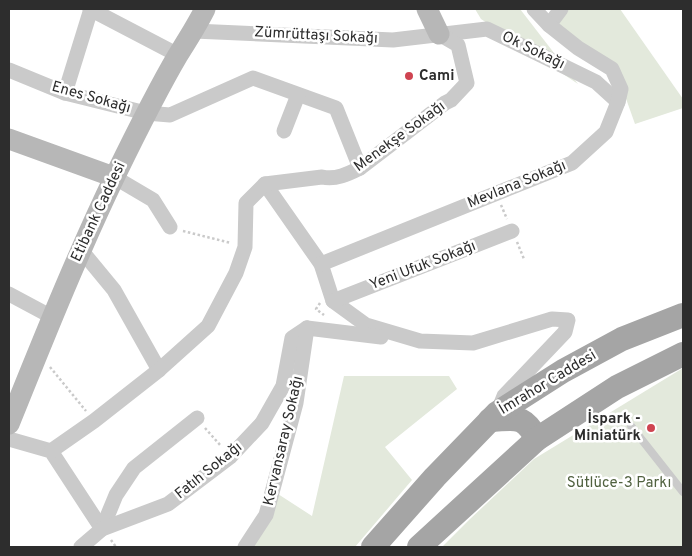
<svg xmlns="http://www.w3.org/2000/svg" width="692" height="556" viewBox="0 0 692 556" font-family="Overpass,sans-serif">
<rect width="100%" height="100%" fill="#fff"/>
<g fill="#e3e9dc">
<polygon points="475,9 520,9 578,84 481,19"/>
<polygon points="569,9 620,9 683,99 683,108 635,124 618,76 556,25"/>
<polygon points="683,368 683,547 442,547 470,519 534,459"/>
<polygon points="344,376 449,376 457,389 385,447 412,480 355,547 247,547 278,494 312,516"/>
</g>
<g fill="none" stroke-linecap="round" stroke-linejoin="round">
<g stroke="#cacaca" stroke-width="2.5" stroke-dasharray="2.5 2.5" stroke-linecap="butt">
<polyline points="501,205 507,219"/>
<polyline points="183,231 231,243"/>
<polyline points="517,242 524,259"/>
<polyline points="320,303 316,309 324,315"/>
<polyline points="50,367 86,411"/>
<polyline points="205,428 221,446"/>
<polyline points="111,540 116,547"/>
</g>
<polyline stroke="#cacaca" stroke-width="8" points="631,426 683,492"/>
<g stroke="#cacaca" stroke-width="15">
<polyline points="90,9 178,55"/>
<polyline points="549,25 561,9"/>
<polyline points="194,31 393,40 487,29 596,82 618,102"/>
<polyline points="9,70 65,93 146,113 170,115 253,78 336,108 360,168"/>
<polyline points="65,93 91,9"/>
<polyline points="284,131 298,95"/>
<polyline points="114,177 153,200 170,227"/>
<polyline points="265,184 321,264 333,301 366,325 420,341 473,343 552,319 568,320 565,332 504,396 498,411"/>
<polyline points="81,250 114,290 159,370"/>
<polyline points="321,264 572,163 606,132 618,102 621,89 612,69 578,48 549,25 534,9"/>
<polyline points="9,294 52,317"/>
<polyline points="333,301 512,231"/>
<polyline points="307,328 381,337"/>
<polyline points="9,439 51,451 102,529"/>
<path d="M51 451 94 421 159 370 208 326 236 273 245 247 246 203 265 184 322 177C336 180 348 174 360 168L445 103 451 100 467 83 458 45 439 34"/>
<polyline points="102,529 116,495 134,468 197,418"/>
<polyline points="81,547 102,529 168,504 230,457 262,423 283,386 292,338 307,328"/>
<polyline points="245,547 266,515 296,403 307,328"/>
</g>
<g stroke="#b7b7b7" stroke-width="21">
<polyline points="427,9 439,34"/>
<polyline points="9,139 114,177"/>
<path d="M9 424C43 340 76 257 115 176 135 135 155 94 178 55 188 39 197 25 205 9"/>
</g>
<g stroke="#a5a5a5" stroke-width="24">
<path d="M490 420C517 419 523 414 537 439"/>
<polyline points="373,547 435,477 497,413 563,371 622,339 683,315"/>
<polyline points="419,547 537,439 617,387 683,354"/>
</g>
</g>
<g fill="#cf4451" stroke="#fff" stroke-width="2">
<circle cx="409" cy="76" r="5"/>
<circle cx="651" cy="428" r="5"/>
</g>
<g text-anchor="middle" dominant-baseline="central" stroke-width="5" stroke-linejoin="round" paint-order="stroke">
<g font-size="15" fill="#2d2d2d" stroke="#fff">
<text transform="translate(316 36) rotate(3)">Zümrüttaşı Sokağı</text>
<text transform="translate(533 51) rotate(26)">Ok Sokağı</text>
<text transform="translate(91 98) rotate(16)">Enes Sokağı</text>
<text transform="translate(400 137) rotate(-36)">Menekşe Sokağı</text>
<text transform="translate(517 185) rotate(-22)">Mevlana Sokağı</text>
<text transform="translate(99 212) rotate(-65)">Etibank Caddesi</text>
<text transform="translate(423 266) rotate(-21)">Yeni Ufuk Sokağı</text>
<text transform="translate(548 383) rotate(-31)">İmrahor Caddesi</text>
<text transform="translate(284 441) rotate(-77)">Kervansaray Sokağı</text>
<text transform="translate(209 471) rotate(-39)">Fatıh Sokağı</text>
</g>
<g font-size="15" font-weight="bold" fill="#2d2d2d" stroke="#fff" text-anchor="start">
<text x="419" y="76">Cami</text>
<text x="641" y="419" text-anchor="end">İspark -<tspan x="641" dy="17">Miniatürk</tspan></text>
</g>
<g font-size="15" fill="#516240" stroke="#fff">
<text x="619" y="483">Sütlüce-3 Parkı</text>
</g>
</g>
<rect width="692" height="556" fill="none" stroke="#2d2d2d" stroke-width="20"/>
</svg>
